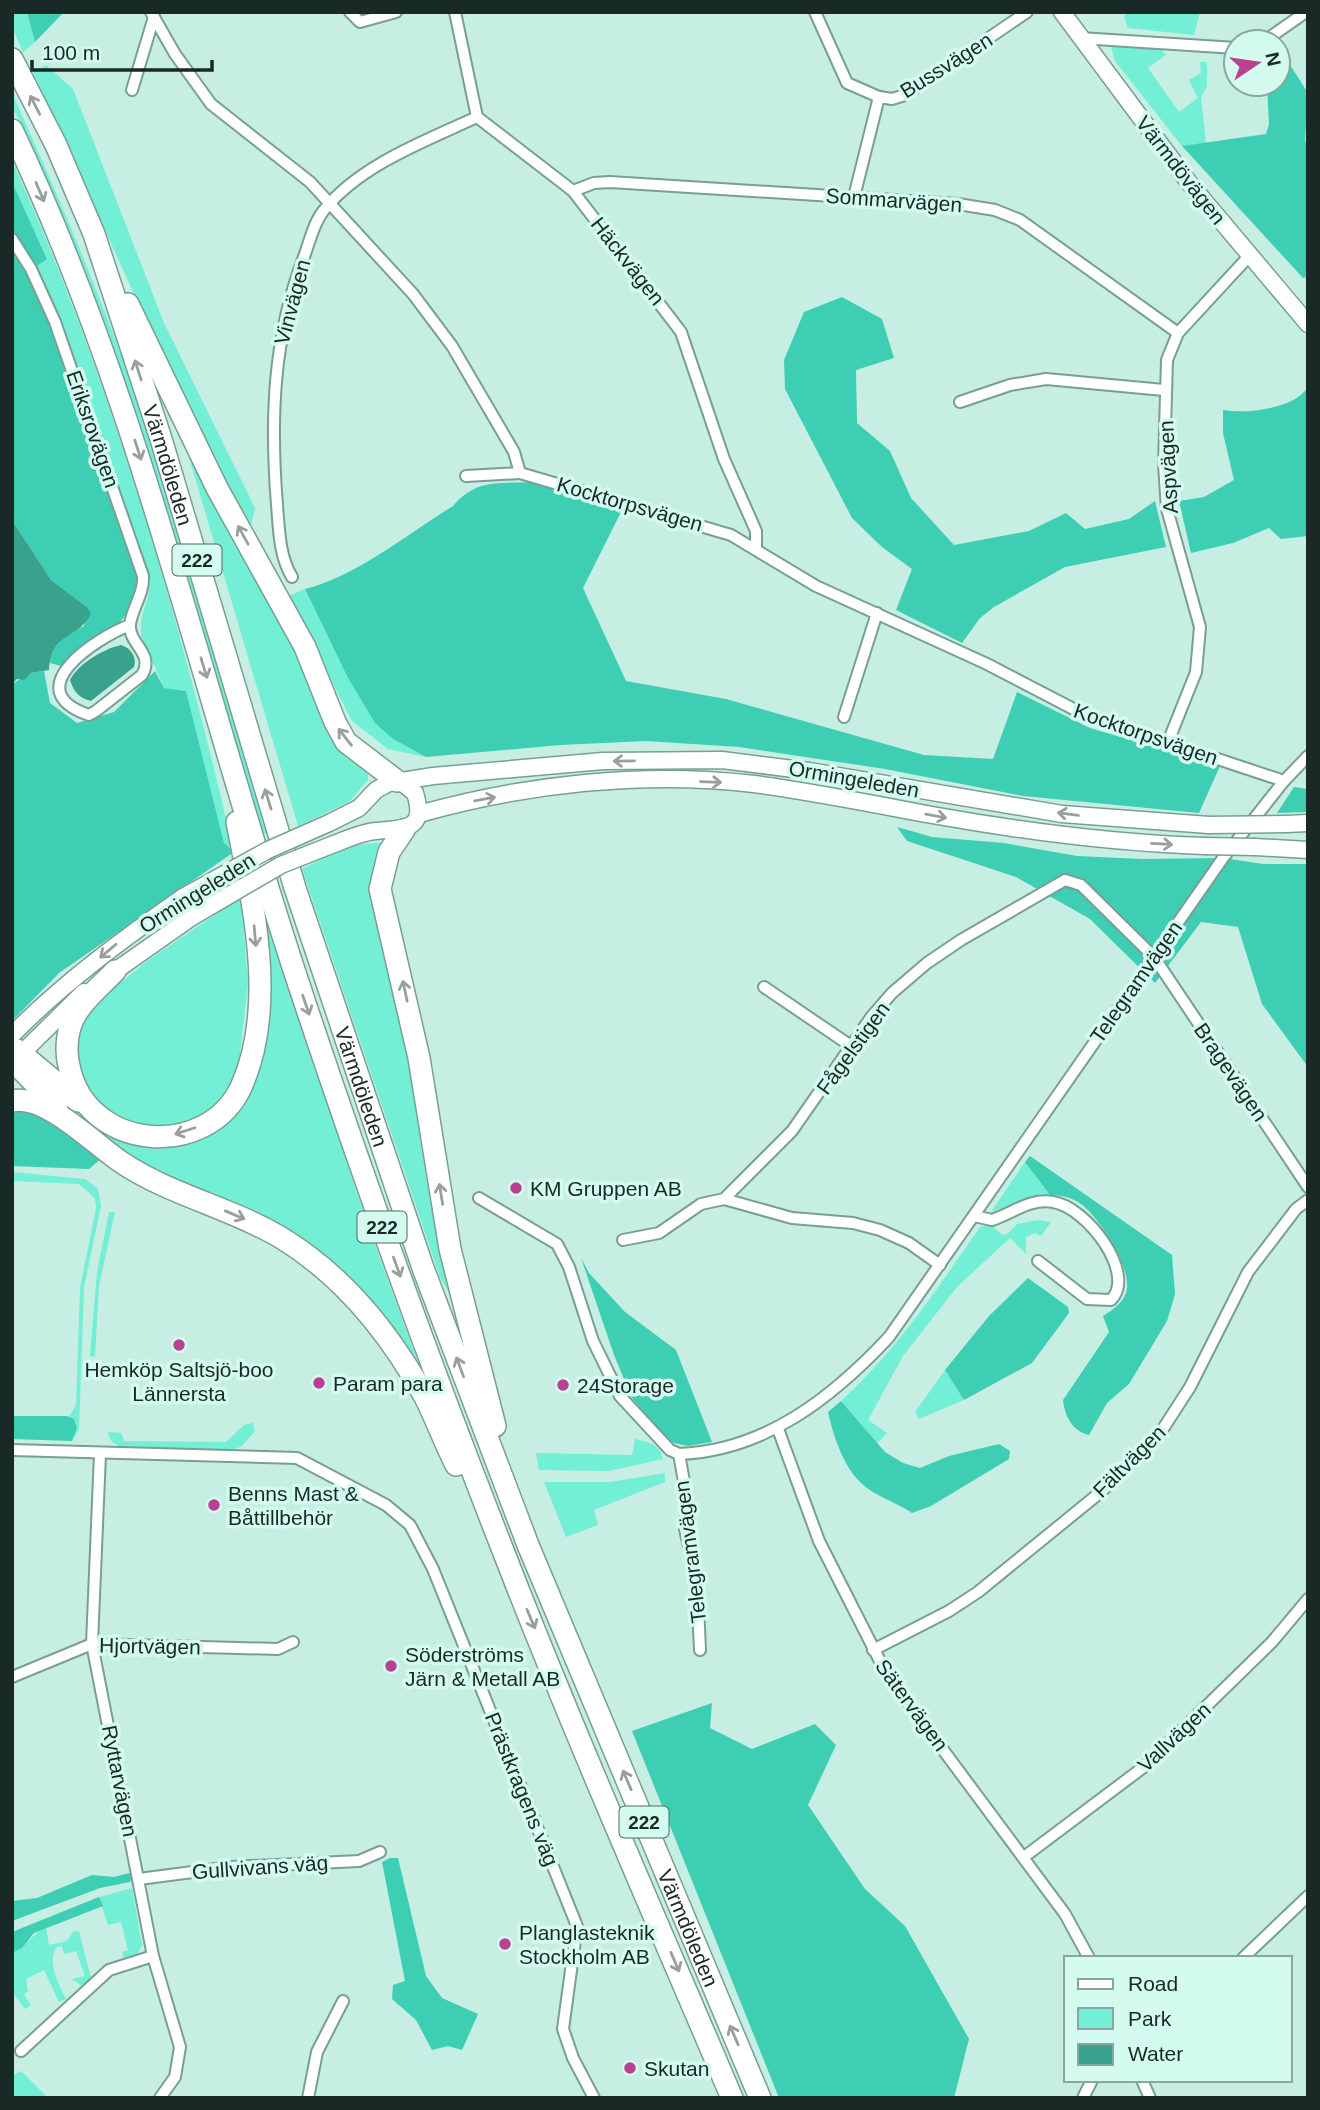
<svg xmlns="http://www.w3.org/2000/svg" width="1320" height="2110" viewBox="0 0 1320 2110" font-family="Arial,sans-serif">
<rect width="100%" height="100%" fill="#c6eee3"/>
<g fill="#72efd4">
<polygon points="12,12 27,12 35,42 23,52 12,27"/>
<polygon points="1128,12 1200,12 1194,35 1128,28 1124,16"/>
<polygon points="1110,43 1160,48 1166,55 1148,68 1179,112 1198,98 1189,80 1201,73 1200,62 1207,62 1207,86 1201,97 1206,143 1182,146 1115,61"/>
<polygon points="46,65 73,89 164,323 255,508 250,529 197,432 33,72"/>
<path d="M12 93C56 190 97 287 133 387 185 533 224 684 267 833L263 834C190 588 125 338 12 106Z"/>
<path d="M12 161C112 382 179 616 234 852L224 843 186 691 164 688 141 635V619L149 593 142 558 61 325 34 268 47 259 12 182Z"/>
<polygon points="188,454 301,661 329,736 344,755 368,774 368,780 349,802 298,826"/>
<polygon points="305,589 347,676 393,739 426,757 388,749 352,721 288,596"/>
<path d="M386 842C401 994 415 1147 450 1295L440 1277 302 869 347 846Z"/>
<polygon points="241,897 248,983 238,1072 216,1106 186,1124 156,1130 105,1113 83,1088 76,1047 85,1017 97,1002 147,961"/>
<path d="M259 899 367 1223 421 1371C384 1312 341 1256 278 1224 226 1197 170 1180 120 1149 85 1127 57 1097 28 1069L29 1065C51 1086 72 1110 97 1128 168 1179 246 1130 262 1052Z"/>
<polygon points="1025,1162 1050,1195 1027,1199 991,1212"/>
<polygon points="12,1172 85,1179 98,1189 101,1206 84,1287 79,1430 72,1441 77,1428 74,1419 69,1417 76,1405 80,1288 96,1208 95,1198 79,1184 12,1181"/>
<polygon points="109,1212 115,1212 99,1286 95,1357 90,1356 97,1272"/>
<path d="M1037 1220 1051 1222 1041 1236 1035 1233 1026 1237V1254L1010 1238 957 1287 903 1356 868 1420 887 1433 877 1443 841 1401C897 1350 937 1289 980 1227L990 1224 1002 1235 1007 1234 1017 1224Z"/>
<polygon points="945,1370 964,1400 919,1419 915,1412"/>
<path d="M253 1423 255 1431 242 1446 230 1451 124 1448C116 1445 109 1442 108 1432L121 1433 124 1441 226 1442 244 1425Z"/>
<path d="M635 1439C649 1442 659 1444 663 1459L609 1471 539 1470 536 1453 632 1455Z"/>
<polygon points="665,1473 665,1482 594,1510 598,1525 566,1537 544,1482 610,1482"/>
<polygon points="132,1888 142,1945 138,1953 124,1958 122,1952 128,1950 121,1922 108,1925 99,1897"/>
<path d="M46 1927 49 1945 67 1941 73 1932 79 1931 91 1978 82 1986 72 1979 85 1976 76 1951 64 1954 62 1946 57 1947C46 1959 59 1986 66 1999L59 2002 44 1970 26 1979 28 1991 24 1995 31 2005 25 2009 12 1991V1953C26 1946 33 1934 46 1927Z"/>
<polygon points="21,2071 48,2098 12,2098 12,2076"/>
</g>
<g fill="#3eceb3">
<polygon points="27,12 64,12 35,42"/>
<polygon points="1278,46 1308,93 1305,141 1308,143 1308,277 1303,278 1182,146 1266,134 1269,124 1267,84 1278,84"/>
<polygon points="12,182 47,259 34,268 12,232"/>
<path d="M12 250 39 295 50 324 138 578C136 626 95 639 61 666L50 663C52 644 68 633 84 626L87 607 51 580 12 520Z"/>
<polygon points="842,297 882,319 894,358 856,370 857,423 890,451 911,498 954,545 1029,531 1066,513 1085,529 1129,519 1155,501 1166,547 1065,567 994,607 980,618 962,643 896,610 912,569 882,547 852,518 785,389 784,360 804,312"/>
<path d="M1308 387V536L1281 539 1269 528 1233 543 1191 553 1179 501 1204 497 1234 480 1223 433V410C1246 414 1295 409 1308 387Z"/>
<path d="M532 482 621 512 583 588 626 681 726 699 924 755 993 759 1017 692 1090 728 1220 766 1199 813 1023 796 885 769 739 747 646 741 560 745 426 757 393 739 375 723 347 676 305 589C355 577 409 533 453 506 477 478 498 484 532 482Z"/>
<polygon points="44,671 50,703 77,723 114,712 155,671 164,688 186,691 224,843 234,852 59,973 12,1021 12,684 31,673"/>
<polygon points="1294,787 1308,789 1308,812 1277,813"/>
<polygon points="897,827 932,837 1004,843 1077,856 1142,859 1223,858 1263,864 1308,864 1308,1067 1262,1004 1238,927 1201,922 1155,983 1090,919 1016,877 907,841"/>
<polygon points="28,1104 103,1157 89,1169 12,1166 12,1106"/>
<path d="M1030 1156 1172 1255 1175 1294 1167 1321 1129 1384 1107 1403 1089 1435C1072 1431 1065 1416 1063 1400L1109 1332 1103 1316C1112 1310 1122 1304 1126 1293 1134 1270 1099 1217 1081 1204 1071 1197 1061 1195 1050 1195L1025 1162Z"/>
<polygon points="581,1258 589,1273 625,1312 676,1350 712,1442 688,1446 669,1442 632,1398 614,1355"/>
<polygon points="1028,1278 1068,1307 1069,1313 1032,1363 964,1400 945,1370 989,1316"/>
<path d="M841 1401 885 1452 903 1463 920 1468 949 1456 999 1444 1010 1451 1009 1459 931 1506 912 1513C896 1502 874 1496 860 1482 843 1465 833 1435 828 1412Z"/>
<polygon points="12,1416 67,1416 74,1419 77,1428 72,1441 12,1439"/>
<polygon points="712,1703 710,1728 752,1749 815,1724 836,1745 808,1805 865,1889 905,1926 969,2039 954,2098 779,2098 632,1731"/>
<polygon points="390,1858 398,1858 426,1976 442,1998 478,2014 462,2050 448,2046 432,2050 416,2020 392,1999 393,1985 405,1981 382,1862"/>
<polygon points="129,1873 133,1877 130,1882 100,1888 12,1921 12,1901 37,1898 92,1875 114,1877"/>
<polygon points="99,1897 103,1906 34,1933 22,1948 12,1953 12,1932"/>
</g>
<g fill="#38a28d">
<path d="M12 520 51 580 87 607 91 614C77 640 52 631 49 670L31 673 24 680 17 679 12 684Z"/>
<path d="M121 645C131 648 137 657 134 667L91 701C79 698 74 692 70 680 78 664 103 649 121 645Z"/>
</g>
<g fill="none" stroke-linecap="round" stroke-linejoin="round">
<defs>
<g id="street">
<polyline points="151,12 175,54 211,104 310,182 413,294 452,346 514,452 520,473 731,535 816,586 987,664 1085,715 1284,781"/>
<polyline points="350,12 360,22 396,12"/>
<polyline points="455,12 477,117 573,191 681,332 724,459 756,531 756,548"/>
<polyline points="815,12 847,83 879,97"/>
<polyline points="1080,38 1236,48"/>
<polyline points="1263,42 1306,12"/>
<polyline points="132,90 154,17"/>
<polyline points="573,191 594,183 610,182 958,204 995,210 1020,220 1178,333"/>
<polyline points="854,197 879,97 892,99 905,95 1027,12"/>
<path d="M12 239 31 269 55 322 143 576C144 594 133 606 130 624 128 644 155 653 142 675L96 711 89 715C16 690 96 638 130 625"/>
<polyline points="960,402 1010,385 1046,379 1164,390"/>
<polyline points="466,476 520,473"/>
<path d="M292 577C279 556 279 528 277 505 270 418 273 336 305 254 310 240 314 222 324 210 360 165 425 141 477 117"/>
<polyline points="844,717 877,613"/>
<polyline points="1168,742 1196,672 1200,627 1167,509 1164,464 1167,360 1178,333 1250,255"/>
<polyline points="764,987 851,1046"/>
<polyline points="479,1198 557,1244 569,1267 593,1341 620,1396 670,1450 679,1454 687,1498 685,1529 697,1583 700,1650"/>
<polyline points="724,1199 792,1218 853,1223 880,1230 909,1243 940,1265"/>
<path d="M974 1216 992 1220C1013 1213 1030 1198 1053 1202 1087 1207 1137 1274 1111 1300L1087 1299 1038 1261"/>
<polyline points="623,1240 659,1233 701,1204 724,1199 792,1131 872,1016 892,993 927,963 961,940 1065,880 1081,885 1154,957 1308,1187"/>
<polyline points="778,1429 819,1541 886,1673 1065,1914 1089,1958"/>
<polyline points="12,1450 297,1458 386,1505 410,1525 433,1569 577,1926 563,2029 573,2058 594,2098"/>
<polyline points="100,1454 92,1644 153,1956 180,2047 175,2077 160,2098"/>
<path d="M679 1454C765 1451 833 1397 889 1337L1223 858 1284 781 1308 756"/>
<polyline points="873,1650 949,1611 978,1592 1102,1491 1159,1435 1190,1387 1248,1272 1296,1209 1308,1200"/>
<polyline points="12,1677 92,1644 278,1649 293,1642"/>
<polyline points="1024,1857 1145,1766 1272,1642 1308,1599"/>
<polyline points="139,1879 231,1867 359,1861 380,1852"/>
<polyline points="1243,1958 1308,1896"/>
<polyline points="21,2051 109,1970 153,1956"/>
<polyline points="1142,2080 1150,2098"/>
<polyline points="308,2098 317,2052 343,2001"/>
<polyline points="1083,2098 1092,2080"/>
</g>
<g id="secondary">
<polyline points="1062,12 1190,184 1308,324"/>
<path d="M419 814C525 784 644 771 754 784 814 792 873 804 932 815 1022 831 1113 843 1205 846"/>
<polyline points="329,823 359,808 376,790 389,783 433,776 603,761 722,760 809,771 1062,814 1209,825"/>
<polyline points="1286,824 1308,823"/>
<path d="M334 844C347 839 362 832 376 831 404 828 427 831 415 793L400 781"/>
<polyline points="1255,847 1308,850"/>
<polyline points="108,976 192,917"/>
<path d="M12 1035C63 983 123 939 183 897"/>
<polyline points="15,1060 84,992"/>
</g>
<g id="highway">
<path id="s1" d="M12 59 56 145 94 234 161 439 295 888 423 1268 528 1545 760 2098"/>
<path d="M12 130C142 404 204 701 300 988 363 1178 431 1367 504 1553 575 1736 655 1917 732 2098"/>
<polyline points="128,304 217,488 305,647 335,722 346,742 397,781"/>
<polyline points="404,830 389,852 380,889 419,1058 450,1249 495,1426"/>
<path d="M115 971C103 984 85 998 76 1014 67 1028 65 1050 69 1066 86 1152 209 1161 242 1085 277 1005 253 904 237 822"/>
<polyline points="17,1050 78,1101"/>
<polyline points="12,1060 57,1106"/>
<path d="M12 1101C45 1093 94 1144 121 1162 170 1195 229 1207 280 1237 343 1275 389 1332 425 1397 436 1419 445 1443 456 1465"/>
</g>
</defs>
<use href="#street" stroke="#799f95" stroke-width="14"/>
<use href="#secondary" stroke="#799f95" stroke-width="19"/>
<use href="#highway" stroke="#799f95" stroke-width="24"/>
<use href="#street" stroke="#fff" stroke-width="10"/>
<use href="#secondary" stroke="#fff" stroke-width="16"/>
<use href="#highway" stroke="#fff" stroke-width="21"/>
<defs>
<g id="secondary-bridge">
<polyline points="1209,825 1286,824"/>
<polyline points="1205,846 1255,847"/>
<polyline points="183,897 268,850 329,823"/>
<polyline points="192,917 281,865 334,844"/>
</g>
</defs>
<use href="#secondary-bridge" stroke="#799f95" stroke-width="19" stroke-linecap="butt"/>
<use href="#secondary-bridge" stroke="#fff" stroke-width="16"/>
</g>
<defs><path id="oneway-shaft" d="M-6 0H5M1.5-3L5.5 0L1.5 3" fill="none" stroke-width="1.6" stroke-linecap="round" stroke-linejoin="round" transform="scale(1.75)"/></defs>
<g stroke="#989f9d">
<use href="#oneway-shaft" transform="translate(35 105) rotate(-117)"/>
<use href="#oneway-shaft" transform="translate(40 192) rotate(67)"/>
<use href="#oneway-shaft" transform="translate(138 370) rotate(-108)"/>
<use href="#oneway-shaft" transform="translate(138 450) rotate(72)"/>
<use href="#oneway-shaft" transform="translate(243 535) rotate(-119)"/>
<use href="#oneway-shaft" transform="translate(204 668) rotate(73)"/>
<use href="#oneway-shaft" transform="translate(345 737) rotate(-128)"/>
<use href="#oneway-shaft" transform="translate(624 761) rotate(179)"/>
<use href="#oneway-shaft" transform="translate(711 782) rotate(2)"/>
<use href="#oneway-shaft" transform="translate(268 799) rotate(-107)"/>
<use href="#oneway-shaft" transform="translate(485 799) rotate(-10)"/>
<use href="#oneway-shaft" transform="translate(1068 814) rotate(-172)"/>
<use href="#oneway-shaft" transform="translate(936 816) rotate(10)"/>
<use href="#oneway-shaft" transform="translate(1162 844) rotate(3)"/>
<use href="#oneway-shaft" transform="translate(255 936) rotate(85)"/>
<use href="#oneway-shaft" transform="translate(108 951) rotate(140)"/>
<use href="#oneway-shaft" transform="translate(405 991) rotate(-102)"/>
<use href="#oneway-shaft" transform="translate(306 1005) rotate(71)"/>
<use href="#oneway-shaft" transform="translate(185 1131) rotate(162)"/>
<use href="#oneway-shaft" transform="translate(441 1194) rotate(-99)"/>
<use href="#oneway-shaft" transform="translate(235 1215) rotate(23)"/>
<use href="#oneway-shaft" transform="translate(397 1267) rotate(70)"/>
<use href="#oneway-shaft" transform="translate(460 1367) rotate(-110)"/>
<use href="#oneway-shaft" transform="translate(531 1619) rotate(67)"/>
<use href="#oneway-shaft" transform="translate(627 1780) rotate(-113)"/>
<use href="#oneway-shaft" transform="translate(675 1962) rotate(67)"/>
<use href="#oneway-shaft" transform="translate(734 2035) rotate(-113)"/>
</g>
<g fill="#ba4091" stroke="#d3fbf0" stroke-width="2.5">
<circle cx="516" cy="1188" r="7"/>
<circle cx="179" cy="1345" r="7"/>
<circle cx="319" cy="1383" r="7"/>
<circle cx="563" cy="1385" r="7"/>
<circle cx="214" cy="1505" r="7"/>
<circle cx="391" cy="1666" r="7"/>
<circle cx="505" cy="1944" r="7"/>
<circle cx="630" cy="2068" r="7"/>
</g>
<g text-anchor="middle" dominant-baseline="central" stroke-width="7" stroke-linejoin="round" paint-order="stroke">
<g fill="#d3fbf0" stroke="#516862" stroke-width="2">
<rect x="172.5" y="544.5" width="49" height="31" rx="5"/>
<rect x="357.5" y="1211.5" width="49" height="31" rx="5"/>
<rect x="619.5" y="1806.5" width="49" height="31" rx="5"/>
</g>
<g font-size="19" font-weight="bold" fill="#192925">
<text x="197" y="560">222</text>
<text x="382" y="1227">222</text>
<text x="644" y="1822">222</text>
</g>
<g font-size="21" fill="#192925" stroke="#d3fbf0">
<text transform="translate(946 65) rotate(-32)">Bussvägen</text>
<text transform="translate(1181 170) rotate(52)">Värmdövägen</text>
<text transform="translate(894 200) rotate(4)">Sommarvägen</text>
<text transform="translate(628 261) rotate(52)">Häckvägen</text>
<text transform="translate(292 302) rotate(-75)">Vinvägen</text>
<text transform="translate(93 429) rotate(71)">Eriksrovägen</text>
<text stroke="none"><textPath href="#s1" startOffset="436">Värmdöleden</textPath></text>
<text transform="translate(1168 467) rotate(-93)">Aspvägen</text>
<text transform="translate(630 504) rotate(16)">Kocktorpsvägen</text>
<text transform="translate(1146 734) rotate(19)">Kocktorpsvägen</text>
<text transform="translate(854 779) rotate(10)">Ormingeleden</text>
<text transform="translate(197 893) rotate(-32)">Ormingeleden</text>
<text transform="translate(1136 982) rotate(-55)">Telegramvägen</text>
<text transform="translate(853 1048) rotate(-54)">Fågelstigen</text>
<text transform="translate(1231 1072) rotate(56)">Bragevägen</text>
<text stroke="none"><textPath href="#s1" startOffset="1087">Värmdöleden</textPath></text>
<text transform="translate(1129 1461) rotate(-45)">Fältvägen</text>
<text transform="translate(690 1552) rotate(-97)">Telegramvägen</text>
<text transform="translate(150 1646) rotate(1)">Hjortvägen</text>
<text transform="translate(912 1705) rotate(54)">Sätervägen</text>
<text transform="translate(1174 1737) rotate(-43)">Vallvägen</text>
<text transform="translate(120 1781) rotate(79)">Ryttarvägen</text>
<text transform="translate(522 1789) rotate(68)">Prästkragens väg</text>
<text transform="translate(260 1867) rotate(-4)">Gullvivans väg</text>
<text stroke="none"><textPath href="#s1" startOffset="1990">Värmdöleden</textPath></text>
</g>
<g font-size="21" fill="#192925" stroke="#d3fbf0" text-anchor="start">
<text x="530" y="1188">KM Gruppen AB</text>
<text x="179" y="1369" text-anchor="middle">Hemköp Saltsjö-boo<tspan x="179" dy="24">Lännersta</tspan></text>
<text x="333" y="1383">Param para</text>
<text x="577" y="1385">24Storage</text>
<text x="228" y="1493">Benns Mast &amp;<tspan x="228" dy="24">Båttillbehör</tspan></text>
<text x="405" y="1654">Söderströms<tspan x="405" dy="24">Järn &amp; Metall AB</tspan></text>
<text x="519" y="1932">Planglasteknik<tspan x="519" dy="24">Stockholm AB</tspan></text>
<text x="644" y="2068">Skutan</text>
</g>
</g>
<rect width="1320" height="2110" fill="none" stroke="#192925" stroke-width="28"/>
<rect x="1064" y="1956" width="228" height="126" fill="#d3fbf0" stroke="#89a79f" stroke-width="2"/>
<rect x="1078" y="1979" width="35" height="10" fill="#ffffff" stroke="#89a79f" stroke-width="2"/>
<text x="1128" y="1991" font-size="21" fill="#192925">Road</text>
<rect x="1078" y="2008" width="35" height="21" fill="#72efd4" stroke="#89a79f" stroke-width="2"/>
<text x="1128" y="2026" font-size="21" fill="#192925">Park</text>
<rect x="1078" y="2044" width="35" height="21" fill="#38a28d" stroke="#89a79f" stroke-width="2"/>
<text x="1128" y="2061" font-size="21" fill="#192925">Water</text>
<g transform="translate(1257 63) rotate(77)"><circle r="33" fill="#d3fbf0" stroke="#89a79f" stroke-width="2"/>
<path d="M0-5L12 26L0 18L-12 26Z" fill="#ba4091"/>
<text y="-10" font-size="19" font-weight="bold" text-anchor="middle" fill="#192925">N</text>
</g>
<path d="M32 60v10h180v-10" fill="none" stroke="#192925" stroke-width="3.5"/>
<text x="42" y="60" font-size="21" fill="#192925" stroke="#d3fbf0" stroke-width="5" paint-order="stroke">100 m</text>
</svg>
